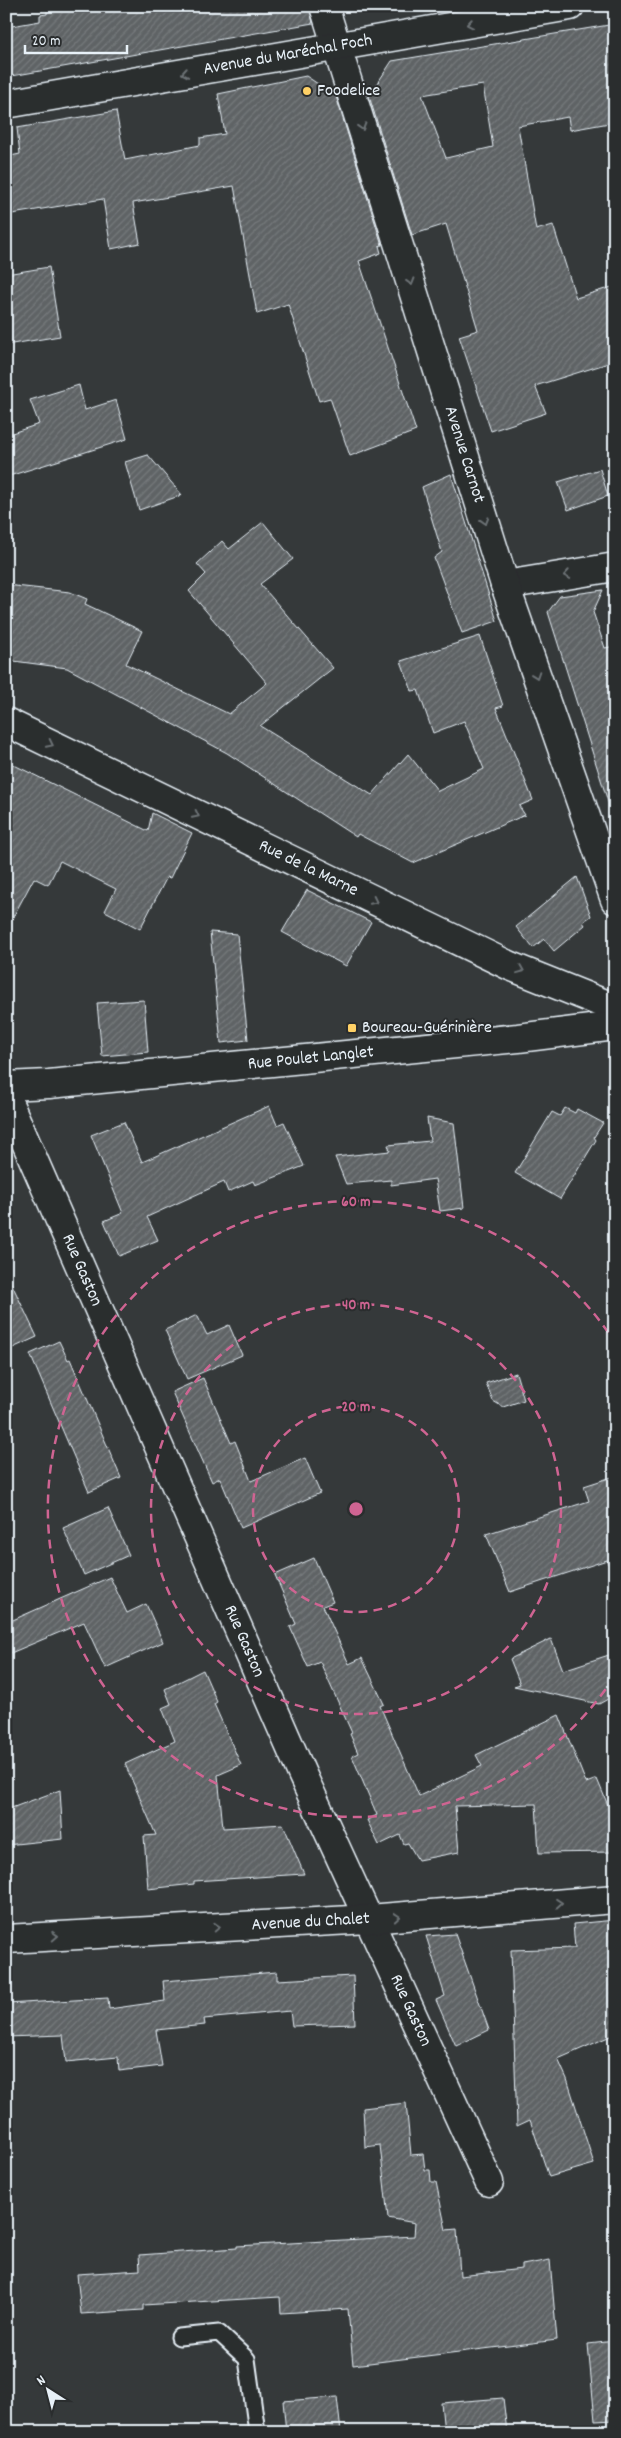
<svg xmlns="http://www.w3.org/2000/svg" width="621" height="2438" viewBox="0 0 621 2438" font-family="Dekko,sans-serif">
<defs>
<pattern id="building-hatch" width="6" height="6" patternUnits="userSpaceOnUse" patternTransform="scale(1.25)"><rect width="6" height="6" fill="#5f6365"/><path d="M-1 1l2-2M0 6l6-6M5 7l2-2" fill="none" stroke="#767a7c"/></pattern>
</defs>
<rect width="100%" height="100%" fill="#35393a"/>
<filter id="ink" filterUnits="userSpaceOnUse"><feTurbulence type="fractalNoise" baseFrequency=".02" numOctaves="2"/><feDisplacementMap in="SourceGraphic" scale="10" xChannelSelector="R" yChannelSelector="G"/><feConvolveMatrix kernelMatrix="1 2 1 2 8 2 1 2 1" color-interpolation-filters="sRGB"/></filter>
<g filter="url(#ink)">
<g fill="url(#building-hatch)" stroke="#e8f1f8" fill-rule="evenodd">
<polygon points="47,6 309,6 313,23 6,77 6,27 40,21 40,15 47,14"/>
<path d="M615 24V122L570 130 568 117 518 126 536 230 553 225 576 298 615 286V361L535 386 546 413 491 431 459 336 478 330 446 224 412 235 369 96 392 61ZM483 85 493 147 446 158 422 95Z"/>
<polygon points="306,76 336,96 382,245 379,246 381,253 359,261 416,431 350,456 330,398 319,401 288,304 257,314 234,186 133,203 140,243 111,249 103,199 6,215 6,157 20,154 17,128 116,111 125,160 200,145 200,138 225,134 218,94"/>
<polygon points="49,267 60,336 6,345 6,274"/>
<polygon points="79,385 85,410 116,400 127,439 6,477 6,435 39,424 30,400"/>
<polygon points="148,455 182,495 139,510 125,462"/>
<polygon points="600,469 608,496 568,510 558,482"/>
<polygon points="451,474 497,621 462,633 434,558 442,552 422,487"/>
<polygon points="263,522 293,559 260,584 333,668 260,726 372,795 408,754 438,791 484,769 464,721 433,733 418,690 412,691 401,661 480,636 503,706 496,708 533,800 519,806 525,815 413,863 358,834 356,837 227,753 67,668 6,660 6,585 70,592 87,599 85,604 142,631 126,664 229,714 267,683 189,591 206,574 197,564 222,541 229,549"/>
<polygon points="603,590 593,612 605,648 615,646 615,804 609,805 548,612 560,596"/>
<polygon points="6,761 148,831 152,813 192,833 170,878 167,877 140,929 105,911 116,889 60,861 48,885 34,878 6,930"/>
<polygon points="577,877 591,916 583,922 585,925 554,951 544,939 533,948 516,927"/>
<polygon points="307,890 371,922 346,966 282,932"/>
<polygon points="210,932 237,934 248,1040 221,1043"/>
<polygon points="144,1000 148,1052 102,1056 97,1003"/>
<polygon points="269,1106 277,1125 284,1122 304,1166 255,1185 253,1181 228,1192 224,1182 147,1217 158,1240 119,1256 104,1221 123,1213 91,1135 124,1122 142,1162"/>
<polygon points="565,1108 575,1113 577,1109 603,1123 594,1137 596,1140 560,1199 515,1173 552,1112 560,1116"/>
<polygon points="427,1118 454,1123 464,1208 440,1211 435,1179 391,1185 391,1180 346,1184 335,1157 390,1151 388,1145 430,1141"/>
<polygon points="6,1272 37,1337 6,1351"/>
<polygon points="197,1315 207,1335 229,1325 242,1355 187,1379 165,1330"/>
<polygon points="59,1341 68,1360 70,1359 121,1478 89,1492 30,1354"/>
<polygon points="516,1373 524,1400 503,1407 493,1401 486,1383"/>
<polygon points="203,1378 231,1443 235,1441 251,1481 305,1458 320,1493 241,1528 220,1478 212,1482 172,1392"/>
<polygon points="615,1476 615,1563 608,1564 607,1560 510,1592 486,1534 589,1501 584,1486"/>
<polygon points="108,1508 129,1555 84,1575 63,1528"/>
<polygon points="314,1558 333,1602 323,1606 349,1664 362,1658 384,1704 380,1706 419,1796 482,1766 476,1755 559,1715 586,1783 597,1779 615,1822 615,1852 539,1853 536,1804 455,1806 459,1852 418,1860 408,1843 404,1844 400,1835 379,1845 367,1820 377,1815 352,1756 358,1753 350,1734 352,1733 320,1662 308,1667 290,1627 296,1624 275,1575"/>
<polygon points="110,1577 127,1613 146,1604 163,1642 105,1668 84,1622 6,1655 6,1623"/>
<polygon points="551,1639 563,1670 615,1653 615,1695 599,1704 514,1686 520,1684 510,1659"/>
<polygon points="203,1670 217,1702 214,1704 241,1765 218,1775 223,1828 283,1824 304,1874 194,1881 194,1884 148,1889 144,1836 156,1835 125,1764 175,1741 162,1708 171,1704 165,1689"/>
<polygon points="60,1790 63,1839 6,1845 6,1810"/>
<polygon points="615,1920 615,2034 558,2059 567,2079 594,2164 549,2177 530,2120 517,2126 511,1950 575,1948 573,1924"/>
<polygon points="455,1934 489,2030 456,2046 436,2000 445,1996 426,1936"/>
<polygon points="277,1972 277,1980 353,1976 355,2024 292,2026 290,2011 204,2019 205,2025 156,2030 162,2066 119,2071 118,2057 66,2062 63,2035 6,2037 6,2004 108,1998 109,2009 165,2001 163,1981"/>
<polygon points="406,2103 411,2155 423,2154 425,2170 430,2170 431,2182 436,2182 446,2230 457,2229 460,2276 522,2269 522,2265 550,2260 557,2340 353,2365 348,2309 281,2313 280,2297 143,2305 143,2310 81,2314 77,2274 140,2270 139,2255 237,2248 237,2246 414,2236 415,2223 388,2218 380,2145 365,2147 363,2108"/>
<polygon points="615,2341 615,2420 595,2421 588,2344"/>
<polygon points="337,2397 341,2432 286,2432 283,2401"/>
<polygon points="503,2398 507,2432 444,2432 441,2403"/>
</g>
<g fill="none" stroke-linecap="round" stroke-linejoin="round">
<defs>
<polyline id="lane" points="179,2337 219,2333 247,2359 257,2432"/>
<g id="street">
<polyline points="505,585 615,567"/>
<path id="s1" d="M6 1097 302 1774 489 2182"/>
<path id="s2" d="M6 1939 369 1919 615 1899"/>
</g>
<g id="secondary">
<path id="s3" d="M324 6 505 585 615 900"/>
<path id="s4" d="M6 104 570 6"/>
<path id="s5" d="M6 722 510 966 615 1008"/>
<path id="s6" d="M6 1086 49 1084 518 1038 615 1026"/>
</g>
</defs>
<use href="#lane" stroke="#e8f1f8" stroke-width="19"/>
<use href="#street" stroke="#e8f1f8" stroke-width="31"/>
<use href="#secondary" stroke="#e8f1f8" stroke-width="31"/>
<use href="#lane" stroke="#2a2d2e" stroke-width="15"/>
<use href="#street" stroke="#2a2d2e" stroke-width="28"/>
<use href="#secondary" stroke="#2a2d2e" stroke-width="28"/>
</g>
<defs><path id="oneway-chevron" d="M-2-3.5L2.5 0L-2 3.5" fill="none" stroke-width="1.6" stroke-linecap="round" stroke-linejoin="round" transform="scale(1.25)"/></defs>
<g stroke="#6c7275">
<use href="#oneway-chevron" transform="translate(470 24) rotate(170)"/>
<use href="#oneway-chevron" transform="translate(185 73) rotate(170)"/>
<use href="#oneway-chevron" transform="translate(362 127) rotate(73)"/>
<use href="#oneway-chevron" transform="translate(411 282) rotate(73)"/>
<use href="#oneway-chevron" transform="translate(485 521) rotate(73)"/>
<use href="#oneway-chevron" transform="translate(567 575) rotate(170)"/>
<use href="#oneway-chevron" transform="translate(536 675) rotate(71)"/>
<use href="#oneway-chevron" transform="translate(50 744) rotate(26)"/>
<use href="#oneway-chevron" transform="translate(196 815) rotate(26)"/>
<use href="#oneway-chevron" transform="translate(374 901) rotate(26)"/>
<use href="#oneway-chevron" transform="translate(521 970) rotate(22)"/>
<use href="#oneway-chevron" transform="translate(559 1903) rotate(-5)"/>
<use href="#oneway-chevron" transform="translate(397 1917) rotate(-5)"/>
<use href="#oneway-chevron" transform="translate(217 1927) rotate(-3)"/>
<use href="#oneway-chevron" transform="translate(55 1936) rotate(-3)"/>
</g>
</g>
<g fill="none" stroke="#cf6492" stroke-width="2.5" stroke-dasharray="9 6">
<circle cx="356" cy="1509" r="103"/>
<circle cx="356" cy="1509" r="205"/>
<path d="M614 1677A308 308 0 1 1 614 1341"/>
</g>
<g fill="#ffd166" stroke="#2a2d2e" stroke-width="2">
<circle cx="307" cy="91" r="5"/>
<rect x="347" y="1023" width="10" height="10" rx="2.5"/>
</g>
<g text-anchor="middle" dominant-baseline="central" stroke-width="4" stroke-linejoin="round" paint-order="stroke">
<g font-size="18" fill="#e8f1f8" stroke="#2a2d2e">
<text stroke="none"><textPath href="#s4" startOffset="286">Avenue du Maréchal Foch</textPath></text>
<text stroke="none"><textPath href="#s3" startOffset="470">Avenue Carnot</textPath></text>
<text stroke="none"><textPath href="#s5" startOffset="336">Rue de la Marne</textPath></text>
<text stroke="none"><textPath href="#s6" startOffset="306">Rue Poulet Langlet</textPath></text>
<text stroke="none"><textPath href="#s1" startOffset="189">Rue Gaston</textPath></text>
<text stroke="none"><textPath href="#s1" startOffset="594">Rue Gaston</textPath></text>
<text stroke="none"><textPath href="#s2" startOffset="305">Avenue du Chalet</textPath></text>
<text stroke="none"><textPath href="#s1" startOffset="999">Rue Gaston</textPath></text>
</g>
<g font-size="18" fill="#e8f1f8" stroke="#2a2d2e" text-anchor="start">
<text x="317" y="91">Foodelice</text>
<text x="362" y="1028">Boureau-Guérinière</text>
</g>
</g>
<circle cx="356" cy="1509" r="8" fill="#cf6492" stroke="#2a2d2e" stroke-width="2.5"/>
<g font-size="15" text-anchor="middle" font-weight="bold" fill="#cf6492" stroke="#2a2d2e" stroke-width="4" stroke-linejoin="round" paint-order="stroke">
<text x="356" y="1206">60 m</text>
<text x="356" y="1309">40 m</text>
<text x="356" y="1411">20 m</text>
</g>
<rect width="621" height="2438" fill="none" stroke="#2a2d2e" stroke-width="25"/>
<rect x="12" y="12" width="596" height="2413" fill="none" stroke="#e8f1f8" stroke-width="2" filter="url(#ink)"/>
<g transform="translate(48 2390) rotate(324)" stroke="#2a2d2e" stroke-width="4" paint-order="stroke">
<path d="M0-4L9 19L0 12L-9 19Z" fill="#e8f1f8"/>
<text y="-8" font-size="14" font-weight="bold" text-anchor="middle" fill="#e8f1f8">N</text>
</g>
<path d="M25 45v8h102v-8" fill="none" stroke="#e8f1f8" stroke-width="2.5"/>
<text x="32" y="45" font-size="15" fill="#e8f1f8" stroke="#2a2d2e" stroke-width="4" paint-order="stroke">20 m</text>
</svg>
